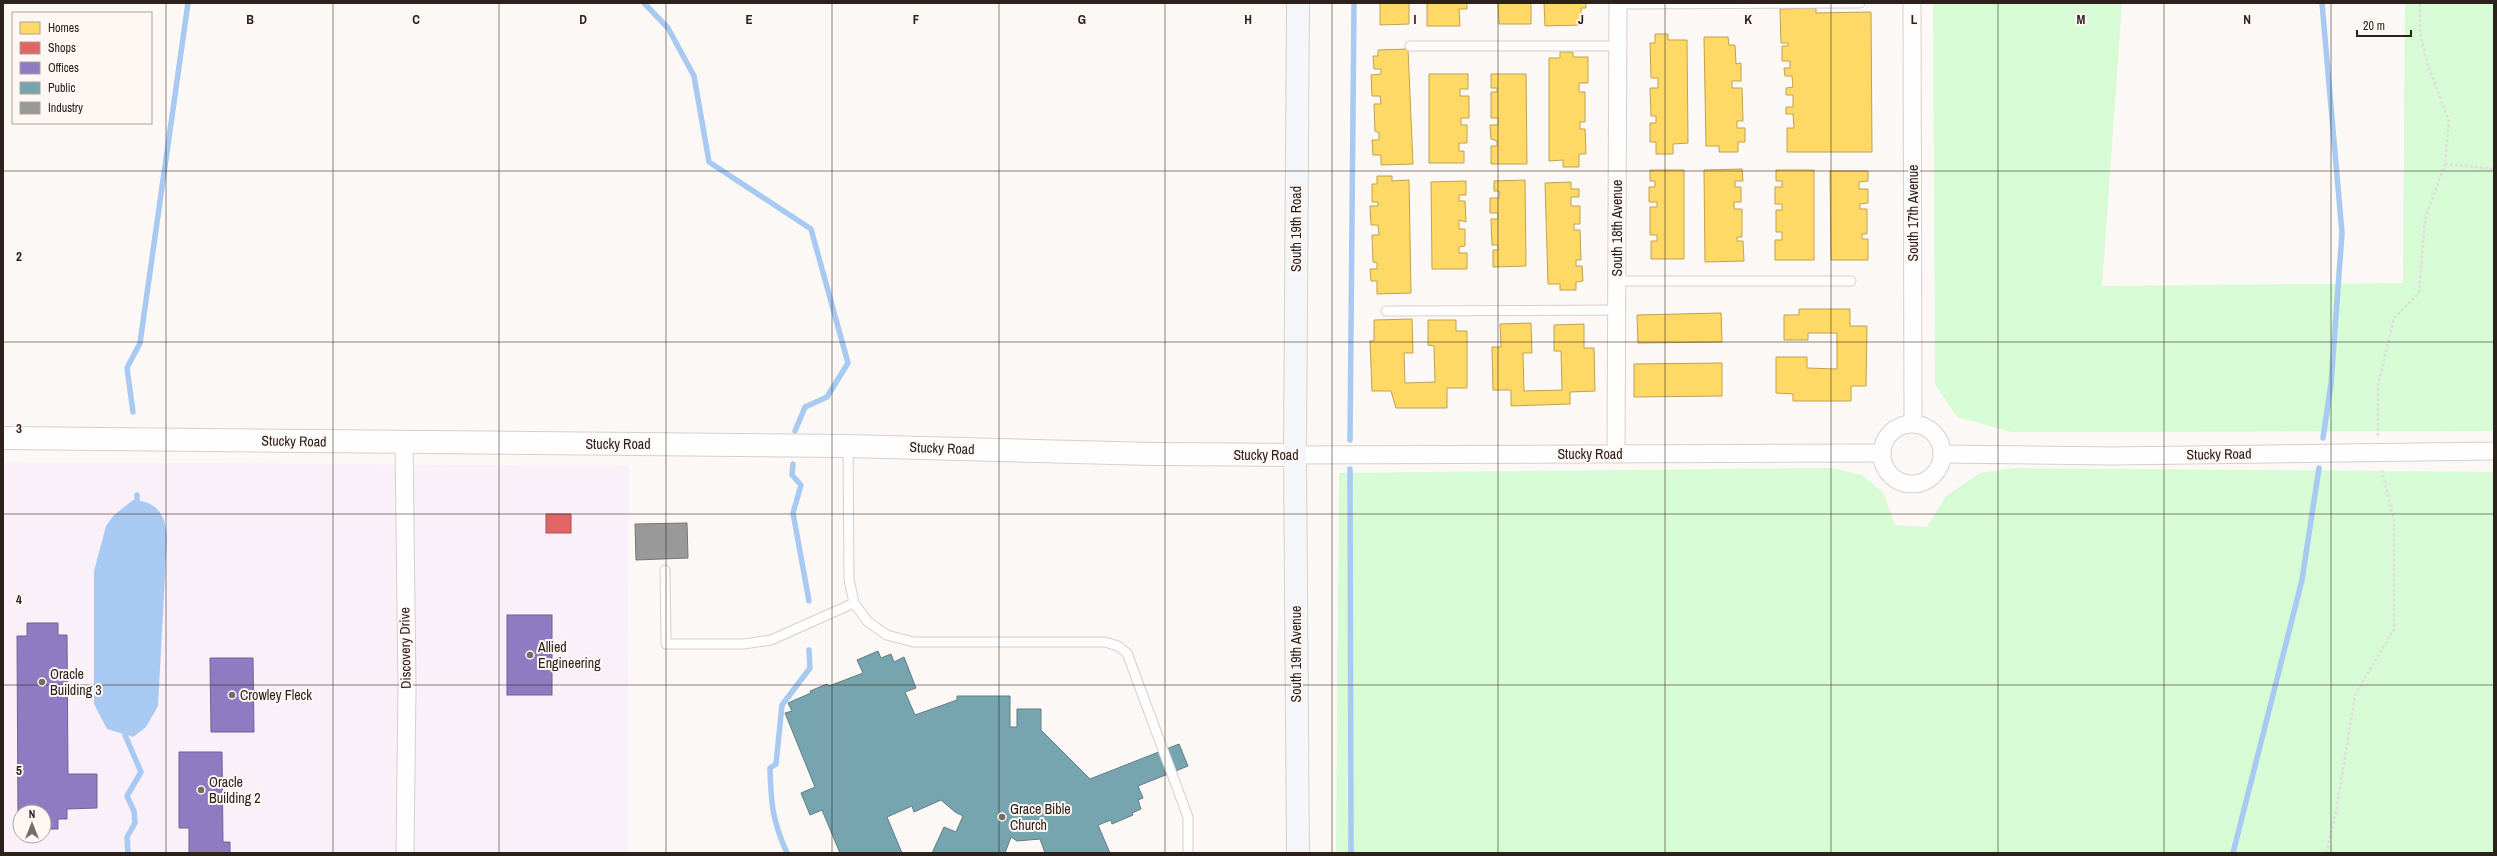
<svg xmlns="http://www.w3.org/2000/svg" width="2497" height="856" viewBox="0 0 2497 856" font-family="'Archivo Narrow',sans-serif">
<rect width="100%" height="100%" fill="#fcf8f6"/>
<path fill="#f9f0f9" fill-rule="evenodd" d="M3 462 629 466 628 853H3ZM20 812H44V836H20Z"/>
<g fill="#d6fbd5">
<polygon points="1933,3 2122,3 2102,286 2403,283 2405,3 2494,3 2494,431 2011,432 1957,417 1935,384"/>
<polygon points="1831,468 1862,475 1883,492 1895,525 1927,527 1946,496 1980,473 2015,468 2494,472 2494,853 1336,853 1339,473"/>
</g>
<path fill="#a8c9f2" d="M133 500C157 501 166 515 167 539L158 706 146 727 133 737 107 729 94 704V571L106 526 114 515Z"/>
<g fill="#ffd966" stroke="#c0a250">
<polygon points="1380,3 1409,3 1409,24 1380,25"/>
<polygon points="1427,3 1467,3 1467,9 1459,9 1460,26 1427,26"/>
<polygon points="1498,3 1531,3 1531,24 1499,24"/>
<polygon points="1544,3 1586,3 1586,8 1581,8 1581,25 1545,26"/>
<polygon points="1816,8 1816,13 1871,12 1872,152 1787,152 1787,128 1794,128 1793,114 1786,114 1786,107 1793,107 1793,95 1786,95 1786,88 1793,87 1792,76 1785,76 1784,68 1790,68 1790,61 1782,61 1782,46 1788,46 1788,43 1781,43 1780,9"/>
<polygon points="1655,34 1668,34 1668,40 1687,40 1688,143 1673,144 1673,154 1656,154 1656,142 1650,142 1650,123 1656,123 1656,116 1651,116 1650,88 1658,88 1658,78 1651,78 1650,43 1655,43"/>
<polygon points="1704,37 1728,37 1729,45 1735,45 1736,64 1741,63 1741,81 1732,81 1732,88 1742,88 1743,121 1737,121 1737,128 1745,128 1745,142 1738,142 1738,152 1719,152 1719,146 1706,146"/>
<polygon points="1408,49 1413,164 1381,165 1381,155 1373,155 1372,140 1379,140 1379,133 1375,131 1374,104 1381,104 1380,96 1372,96 1371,75 1381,74 1381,69 1374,69 1373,56 1378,56 1378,50"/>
<polygon points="1560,52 1573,52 1573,57 1588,57 1588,83 1579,83 1579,92 1585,92 1585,122 1580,122 1580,129 1585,129 1586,154 1579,154 1579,167 1563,167 1563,160 1549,161 1549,58 1560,58"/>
<polygon points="1429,74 1468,74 1468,89 1460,89 1460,96 1469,96 1469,118 1461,118 1461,125 1467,125 1467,143 1459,143 1459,151 1464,151 1464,163 1429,163"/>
<polygon points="1491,74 1526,74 1527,164 1491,164 1491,146 1497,146 1497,141 1491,139 1490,125 1498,125 1498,118 1491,118 1491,92 1497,92 1497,88 1491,88"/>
<polygon points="1742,169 1743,181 1735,181 1735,187 1741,187 1741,202 1734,202 1734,209 1742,209 1742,237 1737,237 1737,241 1743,241 1744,261 1705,262 1704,170"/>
<polygon points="1650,170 1684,170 1684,259 1651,259 1651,241 1657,241 1657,235 1650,235 1650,207 1657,207 1657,202 1649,202 1649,187 1655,187 1655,181 1650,181"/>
<polygon points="1776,170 1814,170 1814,260 1775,260 1775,240 1782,240 1782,232 1776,232 1776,210 1782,210 1782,204 1775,204 1775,187 1782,187 1782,181 1776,181"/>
<polygon points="1830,171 1868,171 1868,181 1859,182 1859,189 1868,189 1868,203 1860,204 1860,209 1867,209 1867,234 1862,234 1862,239 1868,239 1868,260 1831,260"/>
<polygon points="1377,176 1392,176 1392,181 1409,180 1411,293 1377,294 1377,281 1371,281 1370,269 1377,269 1377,263 1373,262 1372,235 1379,235 1378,225 1371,225 1370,206 1378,206 1378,202 1372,202 1372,184 1377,184"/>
<polygon points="1525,180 1526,266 1493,267 1493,250 1498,250 1498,245 1492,245 1491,219 1498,219 1498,213 1490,213 1490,198 1499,198 1499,191 1494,191 1494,181"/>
<polygon points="1466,181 1466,195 1459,195 1459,201 1465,201 1466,222 1459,220 1459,229 1465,229 1465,246 1459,247 1459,253 1467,253 1467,269 1432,269 1431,182"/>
<polygon points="1571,182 1571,189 1579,189 1579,197 1571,197 1571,206 1580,206 1580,224 1574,224 1574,230 1580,230 1581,260 1576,260 1576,266 1582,266 1583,281 1576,282 1576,290 1560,290 1560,284 1548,284 1545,183"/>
<polygon points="1799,309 1850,309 1850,326 1867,326 1866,386 1851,386 1851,401 1793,401 1793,394 1776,393 1776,357 1807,357 1807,368 1837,369 1837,333 1808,333 1808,340 1784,340 1784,315 1799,315"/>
<polygon points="1721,313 1722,342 1638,343 1637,315"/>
<polygon points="1412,319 1413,353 1404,353 1405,383 1435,382 1434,346 1428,345 1428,320 1456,320 1456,331 1467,331 1467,388 1447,388 1447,408 1396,408 1391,391 1372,391 1370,341 1374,341 1374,320"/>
<polygon points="1531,323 1532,353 1523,353 1524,391 1562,390 1561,351 1554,351 1554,325 1584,324 1584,348 1594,348 1595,391 1570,392 1570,404 1511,406 1511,390 1493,390 1492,347 1501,347 1500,324"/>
<polygon points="1722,363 1722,396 1634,397 1634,364"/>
</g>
<rect fill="#e06666" stroke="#aa5150" x="546" y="514" width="25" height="19"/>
<g fill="#8e7cc3" stroke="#716191">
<rect x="507" y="615" width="45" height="80"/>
<polygon points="27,623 58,623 58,635 67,635 68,774 97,774 97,808 67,809 67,819 58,819 58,829 44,829 44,812 20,812 20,818 18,818 17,636 27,636"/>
<polygon points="210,658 253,658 254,732 211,732"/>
<polygon points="179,752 222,752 223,842 230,842 230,853 189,853 189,828 179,828"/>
</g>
<polygon fill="#76a5af" stroke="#607d83" points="878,651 881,658 891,654 894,662 904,657 916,688 905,692 915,715 957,700 957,696 1010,696 1010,727 1017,727 1017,709 1041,709 1041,730 1090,779 1179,744 1188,766 1138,786 1143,798 1138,800 1141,809 1132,813 1133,815 1112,824 1111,820 1098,825 1110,853 1045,853 1040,839 1017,841 1011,837 1005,853 932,853 944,827 956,832 963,816 955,812 941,800 914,812 912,806 887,817 902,853 840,853 822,810 810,815 801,793 815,787 785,713 792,711 788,703 811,693 810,691 827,684 829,686 863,673 857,660"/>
<polygon fill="#999" stroke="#797574" points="687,523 688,558 636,560 635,524"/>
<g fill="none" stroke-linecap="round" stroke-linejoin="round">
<g stroke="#a8c9f2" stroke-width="5.5">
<polyline points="644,3 668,28 694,76 709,162 811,229 848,363 827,397 805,407 795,431"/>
<polyline points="2322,3 2342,233 2331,384 2323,438"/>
<polyline points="133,412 127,368 140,343 188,3"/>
<polyline points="1350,440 1354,3"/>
<polyline points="793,464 792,475 801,485 793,513 809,601"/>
<polyline points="1350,469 1351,853"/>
<polyline points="137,507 137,495"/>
<polyline points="125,729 125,735 141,772 127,796 134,811 135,823 127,837 128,853"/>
<path d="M787 853C772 820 771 803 770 768L776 764 782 705 810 668 809 650"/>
<polyline points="2233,853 2302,580 2319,468"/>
</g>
<defs>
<g id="service">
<polyline points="1618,4 1860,3"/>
<polyline points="1410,46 1618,46"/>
<polyline points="1617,281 1851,281"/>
<polyline points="1386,311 1617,310"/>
<polyline points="848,446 849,579 854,603 868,622 887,635 913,642 1105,642 1118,646 1127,653 1188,817 1188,853"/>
<polyline points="665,570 666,644 744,644 771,640 854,603"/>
</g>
<g id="minor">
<polyline points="1912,3 1913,423"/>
<circle cx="1912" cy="454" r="30"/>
<polyline points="404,443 407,687 405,853"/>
<polyline points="1616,454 1618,3"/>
<polyline points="1943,454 2112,456 2494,451"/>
<polyline points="1295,455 1882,453"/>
</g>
<polyline id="tertiary" points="3,438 848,446 1153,454 1295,455"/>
<polyline id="secondary" points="1298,853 1295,455 1298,3"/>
</defs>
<use href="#service" stroke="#d7cfcc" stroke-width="11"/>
<use href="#minor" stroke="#d7cfcc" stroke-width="19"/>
<use href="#tertiary" stroke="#d7cfcc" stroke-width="24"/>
<use href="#secondary" stroke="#d7cfcc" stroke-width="24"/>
<g stroke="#e0dedd" stroke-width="2.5" stroke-dasharray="3 2" stroke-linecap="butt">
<polyline points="2445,164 2494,169"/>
<polyline points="2378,436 2378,385 2394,318 2419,293 2425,219 2445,164 2449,121 2428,65 2420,34 2420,3"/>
<polyline points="2326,853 2336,812 2355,695 2394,629 2394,520 2382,470"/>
</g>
<use href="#service" stroke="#fffefe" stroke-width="9"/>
<use href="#minor" stroke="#fffefe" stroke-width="17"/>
<use href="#tertiary" stroke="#fffefe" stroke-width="22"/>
<use href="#secondary" stroke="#f5f6f9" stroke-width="22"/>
</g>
<path fill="none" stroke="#2d211c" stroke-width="1" stroke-opacity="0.55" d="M166 3V853M333 3V853M499 3V853M666 3V853M832 3V853M999 3V853M1165 3V853M1332 3V853M1498 3V853M1665 3V853M1831 3V853M1998 3V853M2164 3V853M2331 3V853M3 171H2494M3 342H2494M3 514H2494M3 685H2494"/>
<g fill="#756c68" stroke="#fef7f4" stroke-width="1.5">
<circle cx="530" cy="655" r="4"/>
<circle cx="42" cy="682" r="4"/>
<circle cx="232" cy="695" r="4"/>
<circle cx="201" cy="790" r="4"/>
<circle cx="1002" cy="817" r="4"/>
</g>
<g text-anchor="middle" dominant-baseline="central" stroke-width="4" stroke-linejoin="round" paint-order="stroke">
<g font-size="14" fill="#2d211c" stroke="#fef7f4">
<text transform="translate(1913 213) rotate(-90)">South 17th Avenue</text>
<text transform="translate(1617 228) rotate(-90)">South 18th Avenue</text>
<text transform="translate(1296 229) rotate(-90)">South 19th Road</text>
<text transform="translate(294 441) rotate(1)">Stucky Road</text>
<text x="618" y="444">Stucky Road</text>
<text transform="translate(942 448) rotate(2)">Stucky Road</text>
<text x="1590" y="454">Stucky Road</text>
<text transform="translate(2219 454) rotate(-1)">Stucky Road</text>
<text x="1266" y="455">Stucky Road</text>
<text transform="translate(405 648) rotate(-91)">Discovery Drive</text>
<text transform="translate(1296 654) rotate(-90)">South 19th Avenue</text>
</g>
<g font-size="14" fill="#2d211c" stroke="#fef7f4" text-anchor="start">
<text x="538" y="647">Allied<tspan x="538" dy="16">Engineering</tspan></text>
<text x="50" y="674">Oracle<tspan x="50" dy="16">Building 3</tspan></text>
<text x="240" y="695">Crowley Fleck</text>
<text x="209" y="782">Oracle<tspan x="209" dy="16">Building 2</tspan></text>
<text x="1010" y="809">Grace Bible<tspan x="1010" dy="16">Church</tspan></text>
</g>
</g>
<g font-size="13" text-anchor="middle" font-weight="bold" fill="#2d211c" stroke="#fef7f4" stroke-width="4" stroke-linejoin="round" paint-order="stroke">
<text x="250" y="24">B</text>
<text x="416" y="24">C</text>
<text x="583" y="24">D</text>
<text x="749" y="24">E</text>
<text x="916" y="24">F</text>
<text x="1082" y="24">G</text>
<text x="1248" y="24">H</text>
<text x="1415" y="24">I</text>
<text x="1581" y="24">J</text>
<text x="1748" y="24">K</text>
<text x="1914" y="24">L</text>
<text x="2081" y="24">M</text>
<text x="2247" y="24">N</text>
<text x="19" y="261">2</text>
<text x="19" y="433">3</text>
<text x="19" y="604">4</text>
<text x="19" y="775">5</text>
</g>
<rect width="2497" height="856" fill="none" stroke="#2d211c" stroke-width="8"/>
<rect x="12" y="12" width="140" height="112" fill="#fef7f4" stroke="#aaa19e"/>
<rect x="20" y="22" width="20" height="12" fill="#ffd966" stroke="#aaa19e"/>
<text x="48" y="32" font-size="12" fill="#2d211c">Homes</text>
<rect x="20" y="42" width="20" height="12" fill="#e06666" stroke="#aaa19e"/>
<text x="48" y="52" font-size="12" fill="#2d211c">Shops</text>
<rect x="20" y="62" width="20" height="12" fill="#8e7cc3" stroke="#aaa19e"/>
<text x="48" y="72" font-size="12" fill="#2d211c">Offices</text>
<rect x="20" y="82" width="20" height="12" fill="#76a5af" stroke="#aaa19e"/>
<text x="48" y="92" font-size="12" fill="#2d211c">Public</text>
<rect x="20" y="102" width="20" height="12" fill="#999999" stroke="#aaa19e"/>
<text x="48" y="112" font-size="12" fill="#2d211c">Industry</text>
<g transform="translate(32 824)"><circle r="19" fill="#fef7f4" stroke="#aaa19e"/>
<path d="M0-3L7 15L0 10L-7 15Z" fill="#756c68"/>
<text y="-6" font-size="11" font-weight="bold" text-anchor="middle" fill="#2d211c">N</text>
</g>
<path d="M2357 30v6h54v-6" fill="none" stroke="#2d211c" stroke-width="2"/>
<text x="2363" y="30" font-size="12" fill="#2d211c" stroke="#fef7f4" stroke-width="3" paint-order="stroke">20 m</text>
</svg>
